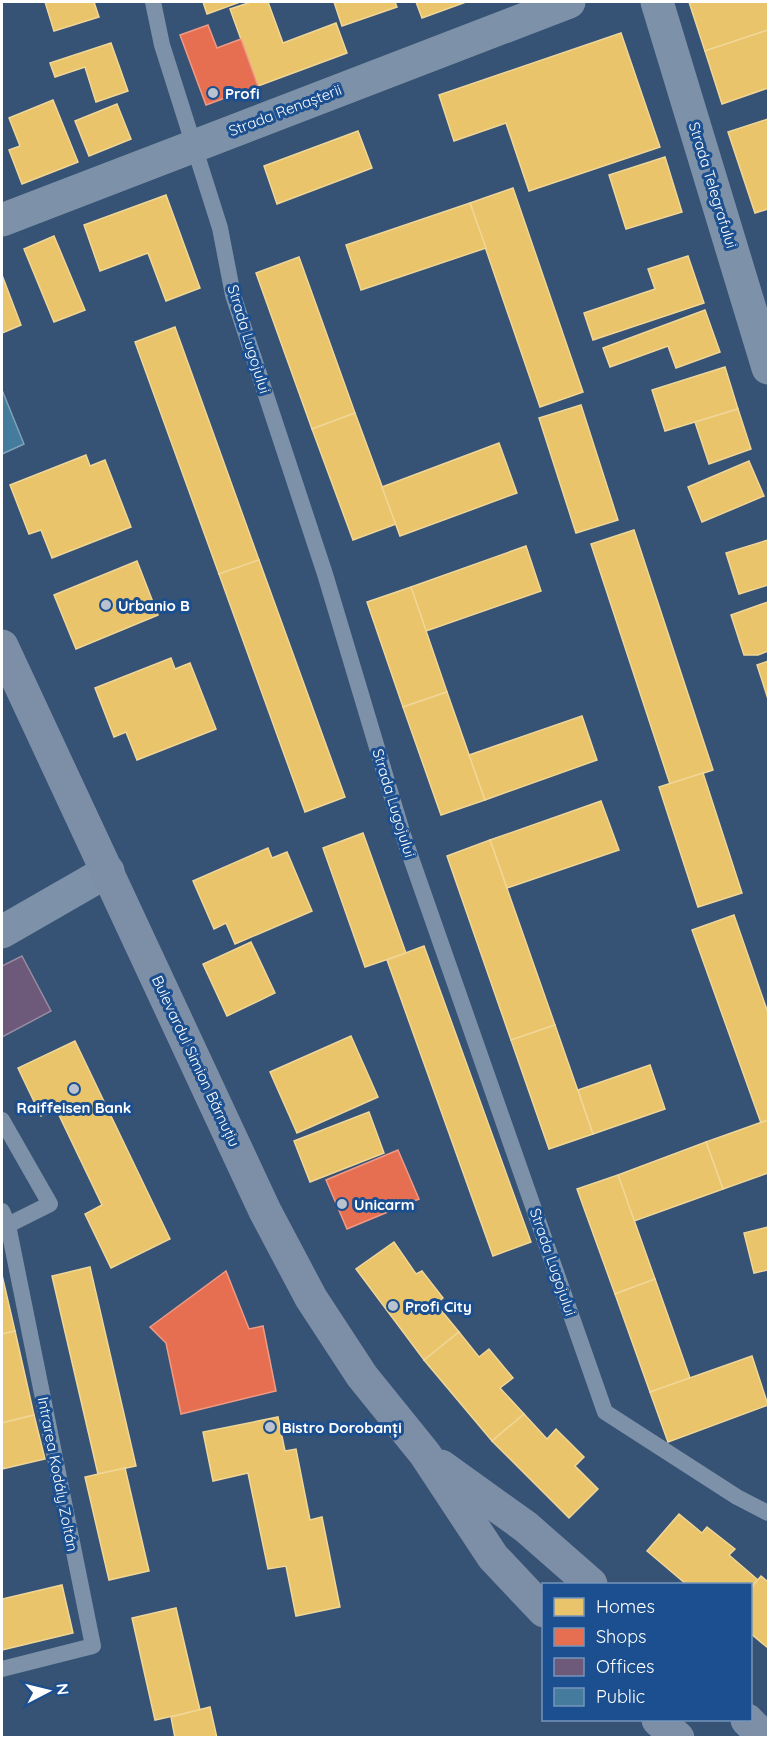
<svg xmlns="http://www.w3.org/2000/svg" width="770" height="1739" viewBox="0 0 770 1739" font-family="Quicksand,sans-serif">
<rect width="100%" height="100%" fill="#365274"/>
<g fill="#e9c46a" stroke="#f0d697" stroke-width="1.5">
<polygon points="45,2 94,2 99,17 54,31"/>
<polygon points="203,2 240,2 207,14"/>
<polygon points="251,2 268,2 283,43 336,23 347,53 258,86 230,9"/>
<polygon points="334,2 395,2 397,7 342,26"/>
<polygon points="416,2 466,2 422,18"/>
<polygon points="689,2 768,2 768,30 705,51"/>
<polygon points="768,30 768,88 722,104 705,51"/>
<polygon points="621,33 660,147 529,191 506,123 454,141 439,95"/>
<polygon points="111,43 128,91 96,102 85,67 55,77 50,63"/>
<polygon points="53,100 78,162 22,184 9,150 20,146 9,118"/>
<polygon points="117,104 131,139 89,156 75,121"/>
<polygon points="768,119 768,209 755,213 728,132"/>
<polygon points="358,131 372,168 277,204 264,166"/>
<polygon points="665,157 682,212 626,229 609,175"/>
<polygon points="513,188 583,392 540,407 470,203"/>
<polygon points="166,195 200,288 166,301 148,253 100,271 84,225"/>
<polygon points="470,203 486,248 361,290 346,245"/>
<polygon points="54,236 85,310 54,322 24,249"/>
<polygon points="688,256 704,303 593,340 584,313 655,289 648,269"/>
<polygon points="299,257 355,413 312,429 256,273"/>
<polygon points="2,275 21,325 2,333"/>
<polygon points="705,310 720,352 676,368 668,346 610,367 603,348"/>
<polygon points="175,327 259,560 219,574 135,342"/>
<polygon points="725,367 738,409 665,431 652,390"/>
<polygon points="581,405 618,520 576,533 539,418"/>
<polygon points="738,409 751,449 709,464 695,422"/>
<polygon points="355,413 396,524 353,540 312,429"/>
<polygon points="499,443 517,493 400,536 382,487"/>
<polygon points="86,455 90,466 105,460 131,527 52,558 41,530 29,534 10,485"/>
<polygon points="749,461 764,496 702,522 688,487"/>
<polygon points="634,530 713,770 670,784 591,544"/>
<polygon points="768,540 768,585 739,594 726,553"/>
<polygon points="526,546 541,591 426,631 411,587"/>
<polygon points="259,560 345,797 305,812 219,574"/>
<polygon points="137,561 158,615 76,649 54,595"/>
<polygon points="411,587 447,692 403,707 367,602"/>
<polygon points="768,602 768,651 758,655 744,655 731,615"/>
<polygon points="171,658 175,669 190,663 216,729 137,760 126,732 114,737 95,688"/>
<polygon points="768,661 768,699 757,665"/>
<polygon points="447,692 485,800 441,815 403,707"/>
<polygon points="582,716 597,760 485,800 469,755"/>
<polygon points="703,773 742,893 698,907 659,787"/>
<polygon points="601,801 619,850 507,888 490,840"/>
<polygon points="363,833 406,953 365,967 323,848"/>
<polygon points="490,840 555,1025 511,1040 447,856"/>
<polygon points="268,848 272,858 287,852 312,911 235,944 226,923 214,929 193,881"/>
<polygon points="734,915 768,1013 768,1120 761,1123 692,930"/>
<polygon points="251,942 275,993 227,1016 203,964"/>
<polygon points="424,946 531,1242 493,1256 387,960"/>
<polygon points="555,1025 593,1134 549,1149 511,1040"/>
<polygon points="351,1036 378,1097 297,1133 270,1072"/>
<polygon points="75,1041 170,1239 111,1268 85,1214 102,1205 56,1109 41,1116 18,1068"/>
<polygon points="650,1065 665,1109 593,1134 578,1090"/>
<polygon points="369,1112 384,1153 310,1182 294,1141"/>
<polygon points="768,1120 768,1173 723,1189 706,1142"/>
<polygon points="706,1142 723,1189 634,1221 618,1175"/>
<polygon points="618,1175 655,1279 615,1294 577,1189"/>
<polygon points="768,1227 768,1270 754,1273 744,1233"/>
<polygon points="394,1242 416,1274 422,1271 443,1298 436,1304 459,1332 424,1360 356,1269"/>
<polygon points="90,1267 136,1466 98,1474 52,1276"/>
<polygon points="2,1275 15,1331 2,1334"/>
<polygon points="655,1279 690,1378 650,1392 615,1294"/>
<polygon points="15,1331 34,1415 2,1423 2,1334"/>
<polygon points="459,1332 479,1357 489,1349 513,1378 500,1388 524,1414 492,1441 424,1360"/>
<polygon points="752,1356 768,1405 668,1442 650,1392"/>
<polygon points="524,1414 547,1439 556,1429 584,1457 575,1466 598,1489 569,1518 492,1441"/>
<polygon points="34,1415 45,1459 2,1469 2,1423"/>
<polygon points="278,1417 285,1451 296,1449 310,1520 322,1517 340,1607 296,1616 286,1566 268,1569 248,1473 213,1481 203,1432"/>
<polygon points="125,1468 149,1571 109,1580 85,1477"/>
<polygon points="679,1514 702,1533 707,1527 735,1549 729,1555 758,1580 750,1589 750,1584 686,1584 647,1551"/>
<polygon points="761,1576 768,1582 768,1648 750,1633 750,1589"/>
<polygon points="62,1585 73,1633 2,1650 2,1599"/>
<polygon points="176,1608 200,1710 155,1720 132,1618"/>
<polygon points="210,1707 217,1738 175,1738 171,1717"/>
</g>
<g fill="#e76f51" stroke="#ee9a85" stroke-width="1.5">
<polygon points="208,25 217,48 241,39 258,86 206,105 180,35"/>
<polygon points="398,1150 419,1199 347,1229 326,1180"/>
<polygon points="226,1271 249,1329 263,1326 276,1391 181,1414 166,1343 150,1327"/>
</g>
<polygon fill="#6d597a" stroke="#998ba2" stroke-width="1.5" points="22,956 51,1011 2,1037 2,966"/>
<polygon fill="#457b9d" stroke="#7da3ba" stroke-width="1.5" points="2,390 24,444 2,454"/>
<g fill="none" stroke-linecap="round" stroke-linejoin="round">
<g stroke="#7d92a8" stroke-width="16">
<polyline points="153,2 162,45 220,228 233,295 325,574 404,838 605,1412 737,1497 768,1513"/>
<polyline points="2,1120 50,1204 8,1225"/>
<polyline points="2,1211 8,1225 93,1646 2,1669"/>
</g>
<g stroke="#7d92a8" stroke-width="33">
<polyline points="657,2 768,368"/>
<polyline points="2,220 569,2"/>
<polyline points="2,932 108,871"/>
</g>
<g stroke="#7d8ea7" stroke-width="33">
<polyline points="2,646 265,1211 311,1298 362,1376 425,1454 493,1557 544,1611"/>
<polyline points="441,1466 526,1527 591,1584"/>
<polyline points="658,1720 678,1738"/>
<polyline points="747,1720 765,1738"/>
</g>
</g>
<g fill="#b9c2ce" stroke="#1b4f8f" stroke-width="2">
<circle cx="213" cy="93" r="6"/>
<circle cx="106" cy="605" r="6"/>
<circle cx="74" cy="1089" r="6"/>
<circle cx="342" cy="1204" r="6"/>
<circle cx="393" cy="1306" r="6"/>
<circle cx="270" cy="1427" r="6"/>
</g>
<g text-anchor="middle" dominant-baseline="central" stroke-width="6" stroke-linejoin="round" paint-order="stroke">
<g font-size="15" font-weight="bold" fill="#fff" stroke="#1b4f8f" text-anchor="start">
<text x="225" y="93">Profi</text>
<text x="118" y="605">Urbanio B</text>
<text x="74" y="1107" text-anchor="middle">Raiffeisen Bank</text>
<text x="354" y="1204">Unicarm</text>
<text x="405" y="1306">Profi City</text>
<text x="282" y="1427">Bistro Dorobanți</text>
</g>
<g font-size="15" fill="#fff" stroke="#1b4f8f">
<text transform="translate(285 110) rotate(-21)">Strada Renașterii</text>
<text transform="translate(713 185) rotate(73)">Strada Telegrafului</text>
<text transform="translate(249 339) rotate(73)">Strada Lugojului</text>
<text transform="translate(394 803) rotate(73)">Strada Lugojului</text>
<text transform="translate(196 1061) rotate(65)">Bulevardul Simion Bărnuțiu</text>
<text transform="translate(553 1262) rotate(71)">Strada Lugojului</text>
<text transform="translate(58 1474) rotate(79)">Intrarea Kodály Zoltán</text>
</g>
</g>
<rect width="770" height="1739" fill="none" stroke="#ffffff" stroke-width="6"/>
<rect x="542" y="1583" width="210" height="138" fill="#1b4f8f" stroke="#7695bc" stroke-width="1.5"/>
<rect x="554" y="1598" width="30" height="18" fill="#e9c46a" stroke="#7695bc" stroke-width="1.5"/>
<text x="596" y="1613" font-size="18" fill="#ffffff">Homes</text>
<rect x="554" y="1628" width="30" height="18" fill="#e76f51" stroke="#7695bc" stroke-width="1.5"/>
<text x="596" y="1643" font-size="18" fill="#ffffff">Shops</text>
<rect x="554" y="1658" width="30" height="18" fill="#6d597a" stroke="#7695bc" stroke-width="1.5"/>
<text x="596" y="1673" font-size="18" fill="#ffffff">Offices</text>
<rect x="554" y="1688" width="30" height="18" fill="#457b9d" stroke="#7695bc" stroke-width="1.5"/>
<text x="596" y="1703" font-size="18" fill="#ffffff">Public</text>
<g transform="translate(48 1691) rotate(83)" stroke="#1b4f8f" stroke-width="4.5" paint-order="stroke">
<path d="M0-4.5L10 22L0 15L-10 22Z" fill="#ffffff"/>
<text y="-9" font-size="16" font-weight="bold" text-anchor="middle" fill="#ffffff">N</text>
</g>
</svg>
